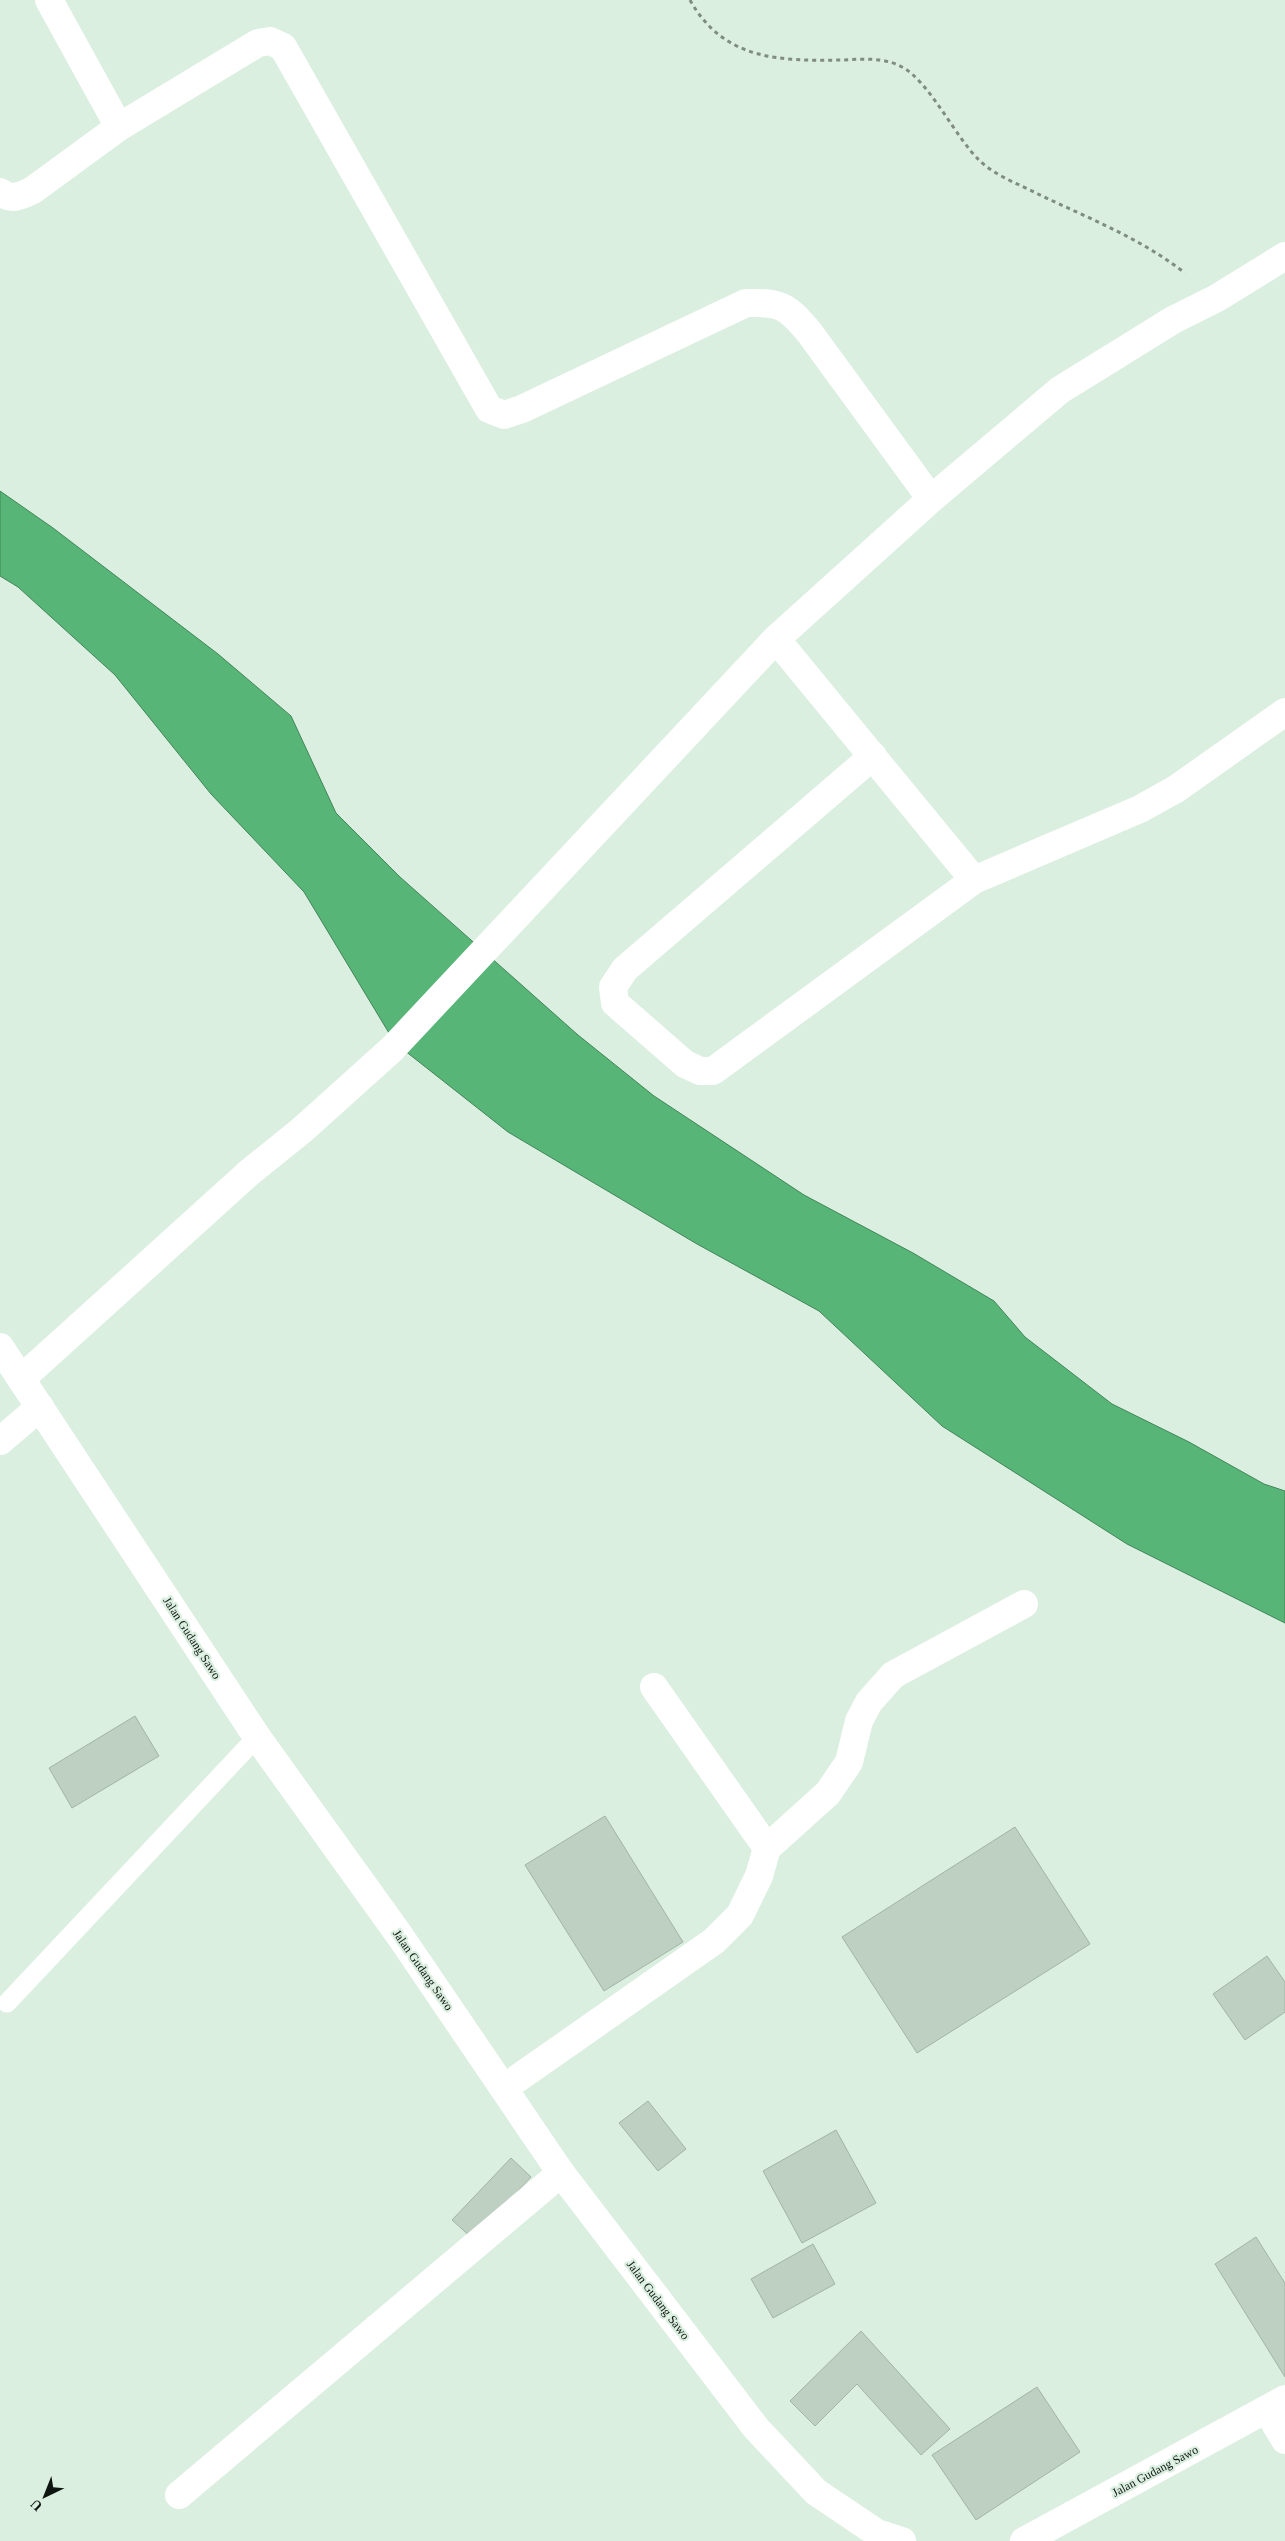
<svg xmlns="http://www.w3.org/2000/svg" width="1285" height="2541" viewBox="0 0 1285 2541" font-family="Georgia,serif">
<rect width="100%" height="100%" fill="#dbefe0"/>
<polygon fill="#58b578" stroke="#428559" points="0,491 53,528 218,654 291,716 336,813 400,877 578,1035 654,1096 804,1195 913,1253 994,1301 1025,1337 1112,1404 1189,1442 1264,1484 1285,1491 1285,1623 1127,1544 942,1426 819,1311 697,1244 508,1132 395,1043 304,892 211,794 115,675 18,587 0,576"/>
<g fill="#bdd0c2" stroke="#a1b4a5">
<polygon points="135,1716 159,1756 72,1808 49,1768"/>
<polygon points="605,1816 683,1942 604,1991 525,1865"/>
<polygon points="1015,1827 1090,1944 917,2053 842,1937"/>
<polygon points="1267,1956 1285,1982 1285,2012 1245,2040 1213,1994"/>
<polygon points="648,2101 686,2149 658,2171 619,2123"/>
<polygon points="836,2130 876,2203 802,2243 763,2171"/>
<polygon points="511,2158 531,2177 473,2239 452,2220"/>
<polygon points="1256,2237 1285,2283 1285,2377 1215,2264"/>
<polygon points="813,2244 835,2284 773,2318 751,2279"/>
<polygon points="861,2331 950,2429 921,2455 857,2384 815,2426 790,2401"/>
<polygon points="1037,2387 1080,2452 976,2520 932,2455"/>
</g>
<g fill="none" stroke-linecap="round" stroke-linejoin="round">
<path stroke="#7e8c82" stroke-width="3" stroke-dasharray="4 4" stroke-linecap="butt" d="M690 0C724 61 781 61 842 60 862 59 884 57 902 67 929 81 956 138 979 160 995 176 1019 184 1038 194 1088 218 1140 238 1185 273"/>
<polyline stroke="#fff" stroke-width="19" points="7,2003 257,1737"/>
<g stroke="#fff" stroke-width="28">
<path d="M49 0 119 127 258 43 270 41 283 47 489 409 504 415 522 409 746 303C781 302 787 306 809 332L931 499"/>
<path d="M0 192C12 201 21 196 33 190L119 127"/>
<polyline points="776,639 974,880 1140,809 1176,789 1285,712"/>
<polyline points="873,756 625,969 613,987 615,1003 685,1064 700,1071 713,1071 974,880"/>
<polyline points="21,1379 251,1171 302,1130 392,1049 776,639 931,499 1060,390 1173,320 1217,298 1285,256"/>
<polyline points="0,1441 40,1407"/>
<polyline points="654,1687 767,1848"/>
<polyline points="504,2088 714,1941 740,1915 759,1876 767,1848 828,1793 849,1762 859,1721 869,1702 893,1675 1024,1604"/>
<polyline points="1267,2410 1285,2440"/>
<polyline points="179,2495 561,2173"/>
</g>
<g stroke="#fff" stroke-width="28">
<polyline points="0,1347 257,1737 400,1936 561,2173 756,2428 816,2492 877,2533 902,2541"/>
<polyline points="1024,2541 1285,2399"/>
</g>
</g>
<g text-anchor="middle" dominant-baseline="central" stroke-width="4.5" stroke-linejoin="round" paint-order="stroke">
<g font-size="12" fill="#0f1611" stroke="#dbefe0">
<text transform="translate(192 1638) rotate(57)">Jalan Gudang Sawo</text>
<text transform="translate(423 1970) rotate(55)">Jalan Gudang Sawo</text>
<text transform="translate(658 2300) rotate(53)">Jalan Gudang Sawo</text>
<text transform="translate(1155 2471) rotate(-28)">Jalan Gudang Sawo</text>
</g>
</g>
<g transform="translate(45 2496) rotate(223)" stroke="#dbefe0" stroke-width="4" paint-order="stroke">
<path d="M0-4L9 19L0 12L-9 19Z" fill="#0f1611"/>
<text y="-8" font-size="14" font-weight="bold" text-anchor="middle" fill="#0f1611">U</text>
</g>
</svg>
